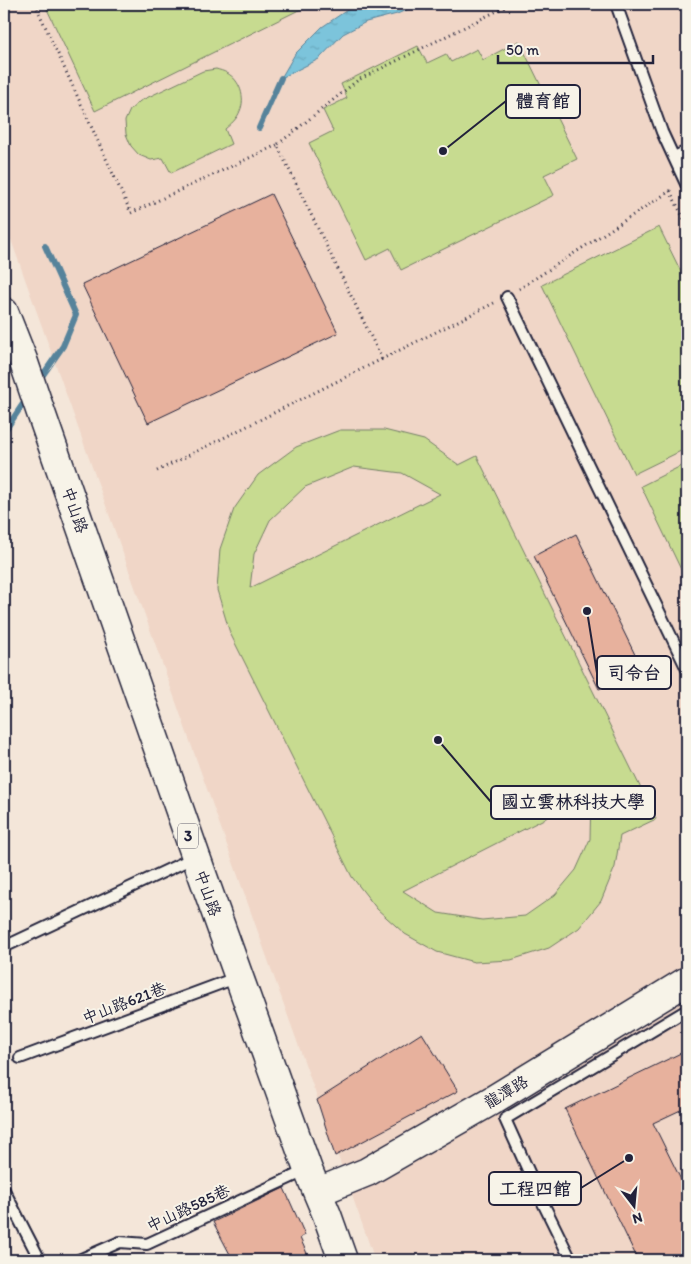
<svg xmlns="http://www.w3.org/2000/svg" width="691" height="1264" viewBox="0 0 691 1264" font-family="Itim,'LXGW WenKai TC',sans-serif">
<defs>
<pattern id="water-ripples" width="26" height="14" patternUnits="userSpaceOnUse" patternTransform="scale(1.25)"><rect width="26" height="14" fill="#7bc4db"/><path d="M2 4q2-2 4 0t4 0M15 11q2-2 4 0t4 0" fill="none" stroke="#6aa8bd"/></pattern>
</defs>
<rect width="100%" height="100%" fill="#f4e6d9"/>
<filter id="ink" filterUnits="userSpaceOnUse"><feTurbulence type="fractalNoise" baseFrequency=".02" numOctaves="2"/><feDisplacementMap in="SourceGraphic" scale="10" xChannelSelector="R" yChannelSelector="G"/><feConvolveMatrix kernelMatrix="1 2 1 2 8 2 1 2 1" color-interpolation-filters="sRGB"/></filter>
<g filter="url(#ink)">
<polygon fill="#f0d6c7" points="4,4 687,4 687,1260 375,1260 4,220"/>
<g fill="#c7db90" stroke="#747e66" fill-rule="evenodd">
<polygon points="52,4 311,4 95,111 46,7"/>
<polygon points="519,41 577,159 544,175 554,195 401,270 390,248 366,260 309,143 333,131 323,110 347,98 341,84 418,46 427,63 446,54 451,62 477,49 483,60"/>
<path d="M216 69C219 70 224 71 227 73 240 80 246 98 240 111 237 119 231 124 225 129L231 144 171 173 163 158 151 160 139 155 131 146 126 134 125 121 130 110 140 101 203 71Z"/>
<polygon points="659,227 687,284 687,448 634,474 542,285"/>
<path d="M340 430H384L424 440 459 465 477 456 656 819 620 836 615 867 601 901 579 928 549 948 511 960 474 962 437 952 405 934 377 909 352 877 230 633 217 590 220 549 234 509 258 475 296 447ZM354 467 402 473 440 494 250 588 254 554 270 520 305 487ZM591 795 590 839 576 870 555 895 525 916 482 920 438 913 403 891Z"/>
<polygon points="687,463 687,582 641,486"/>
</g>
<polygon fill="url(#water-ripples)" stroke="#57839b" points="358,4 421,4 397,14 366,22 343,34 319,59 281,78 295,54 322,27 353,6"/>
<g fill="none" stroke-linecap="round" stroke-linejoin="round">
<g stroke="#57839b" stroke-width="6">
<polyline points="259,128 281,78"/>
<polyline points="38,382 63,346 76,315 45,246"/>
<polyline points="4,432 27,398"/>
</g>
</g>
<g fill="#e7b19d" stroke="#22223b">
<polygon points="271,194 338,333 148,423 82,284"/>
<polygon points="576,534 641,667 599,689 534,556"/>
<polygon points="422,1033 458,1091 335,1156 317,1100"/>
<polygon points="687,1050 687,1107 653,1123 687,1192 687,1260 638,1260 565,1109"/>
<polygon points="284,1188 305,1235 300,1238 310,1260 233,1260 213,1222"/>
</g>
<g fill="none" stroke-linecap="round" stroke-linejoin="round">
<defs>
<g id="lane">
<polyline points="616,4 662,132 687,186"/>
<polyline points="674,157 687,151"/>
<polyline points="507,297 687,669"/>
<polyline points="4,947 195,857"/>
<polyline points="20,1058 238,977"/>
<polyline points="4,1190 40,1260"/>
<polyline points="79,1260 120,1242 147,1244 307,1170"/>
<polyline points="571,1260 541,1199 505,1119 687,1010"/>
</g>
<polyline id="secondary" points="318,1192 367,1172 491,1101 687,981"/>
<polyline id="primary" points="4,312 23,360 40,410 196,857 308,1170 327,1215 343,1260"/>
</defs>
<use href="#lane" stroke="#22223b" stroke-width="14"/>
<use href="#secondary" stroke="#22223b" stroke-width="31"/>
<use href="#primary" stroke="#22223b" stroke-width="31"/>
<g stroke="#22223b" stroke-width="3" stroke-dasharray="1 4" stroke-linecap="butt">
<polyline points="35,4 131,213 277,145"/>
<polyline points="670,191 687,225"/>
<polyline points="519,289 673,189"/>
<polyline points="494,303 382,359 277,145 358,80 511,4"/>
<polyline points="157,471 382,359"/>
</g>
<use href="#lane" stroke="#f7f3e8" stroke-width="10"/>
<use href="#secondary" stroke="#f7f3e8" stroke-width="28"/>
<use href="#primary" stroke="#f7f3e8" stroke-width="28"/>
</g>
</g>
<g text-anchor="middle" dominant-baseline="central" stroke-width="4" stroke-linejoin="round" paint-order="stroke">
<rect fill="#f7f3e8" stroke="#62616f" stroke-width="1" x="178" y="823.5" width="20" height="25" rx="4"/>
<g font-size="15" font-weight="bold" fill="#22223b">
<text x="188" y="836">3</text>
</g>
<g font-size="16" fill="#22223b" stroke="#f7f3e8">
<text transform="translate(75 510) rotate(71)">中山路</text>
<text transform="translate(208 893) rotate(70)">中山路</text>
<text transform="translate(124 1003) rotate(-21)">中山路621巷</text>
<text transform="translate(506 1092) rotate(-31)">龍潭路</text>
<text transform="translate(188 1208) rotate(-25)">中山路585巷</text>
</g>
</g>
<path fill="none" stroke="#22223b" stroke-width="2" d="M443 151L506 101M587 611L597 673M438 740L491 802M629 1158L581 1188"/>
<g fill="#22223b" stroke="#f7f3e8" stroke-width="2">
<circle cx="443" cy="151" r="5"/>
<circle cx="587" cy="611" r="5"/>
<circle cx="438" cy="740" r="5"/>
<circle cx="629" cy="1158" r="5"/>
</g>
<g fill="#f7f3e8" stroke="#22223b" stroke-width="2">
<rect x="506" y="85" width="74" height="33" rx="5"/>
<rect x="597" y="656" width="74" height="33" rx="5"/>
<rect x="491" y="786" width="164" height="33" rx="5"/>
<rect x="489" y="1172" width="92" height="33" rx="5"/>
</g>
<g font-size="18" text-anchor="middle" font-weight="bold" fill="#22223b">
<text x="543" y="107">體育館</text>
<text x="634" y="679">司令台</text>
<text x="573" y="808">國立雲林科技大學</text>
<text x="535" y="1195">工程四館</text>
</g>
<rect width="691" height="1264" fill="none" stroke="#f7f3e8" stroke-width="20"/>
<rect x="10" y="10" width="671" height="1244" fill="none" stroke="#22223b" stroke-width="2" filter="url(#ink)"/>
<g transform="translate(634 1206) rotate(164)" stroke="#f7f3e8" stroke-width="4" paint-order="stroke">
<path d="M0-4L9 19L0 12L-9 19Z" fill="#22223b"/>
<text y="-8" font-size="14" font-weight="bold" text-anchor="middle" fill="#22223b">N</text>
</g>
<path d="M498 55v8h155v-8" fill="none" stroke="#22223b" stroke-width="2.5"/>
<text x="506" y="55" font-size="15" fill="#22223b" stroke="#f7f3e8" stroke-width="4" paint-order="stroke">50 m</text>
</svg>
